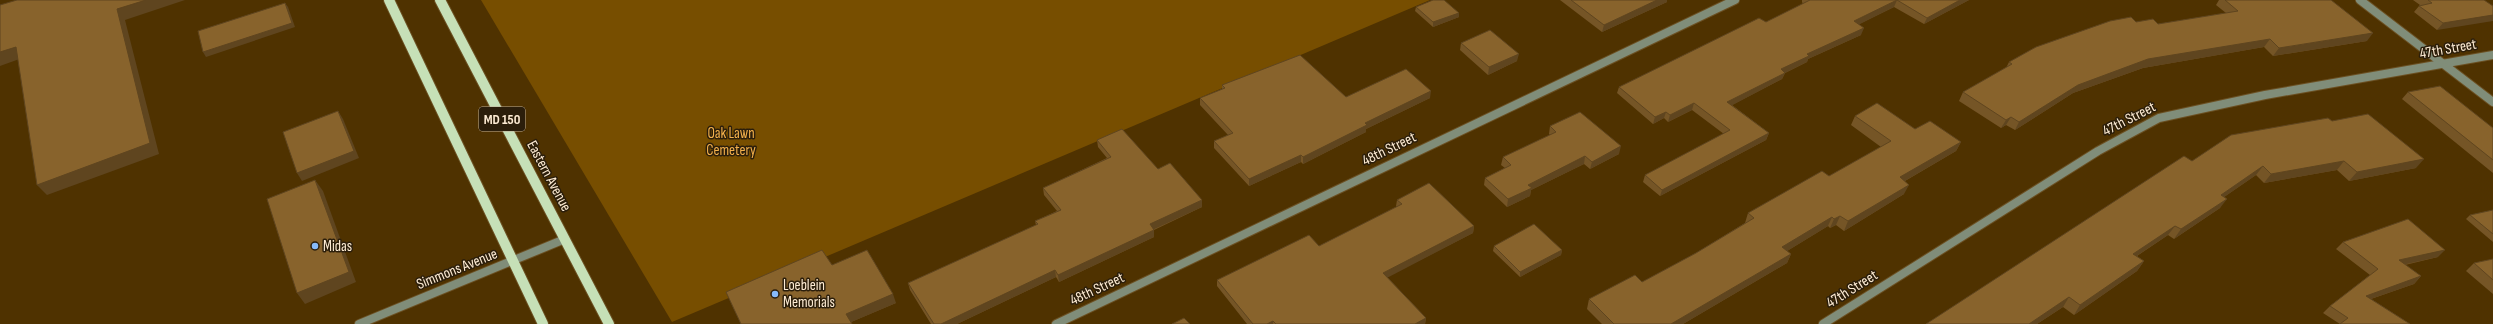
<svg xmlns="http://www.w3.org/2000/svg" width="2493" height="324" viewBox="0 0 2493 324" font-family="'Sofia Sans Condensed',sans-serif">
<rect width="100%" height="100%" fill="#4f3200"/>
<polygon fill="#774e00" points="481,0 1430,0 672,322"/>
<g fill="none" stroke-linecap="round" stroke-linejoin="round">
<defs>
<g id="minor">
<polyline points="2360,0 2493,102"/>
<polyline points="359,324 565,239"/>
<polyline points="1056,324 1735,0"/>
<polyline points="1823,324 2098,151 2159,118 2265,95 2493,55"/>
</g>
<g id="primary">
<polyline points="389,0 543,324"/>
<polyline points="440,0 609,324"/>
</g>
</defs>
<use href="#minor" stroke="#6b5022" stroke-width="10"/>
<use href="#primary" stroke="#6b5022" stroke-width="12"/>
<use href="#minor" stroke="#808d79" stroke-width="8"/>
<use href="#primary" stroke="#c6e0b7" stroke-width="10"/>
</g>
<g fill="#755526">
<polygon points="1560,0 1667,0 1667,2 1602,32"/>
<polygon points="1802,0 1969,0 1924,24 1894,7 1859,24 1861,35 1808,59 1807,62 1785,73 1782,79 1732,105 1769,133 1766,140 1660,196 1643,182 1645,175 1724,134 1692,110 1668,122 1664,118 1653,124 1617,93 1619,87 1766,22 1803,4 1802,2"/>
<polygon points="2219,0 2331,0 2367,41 2273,56 2264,47 2143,68 2073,93 2015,130 2006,125 2001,128 1959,101 1963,92 2006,68 2009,62 2136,22 2158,24 2226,13 2216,5"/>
<polygon points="2413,0 2484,0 2437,30 2414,12 2419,6 2420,5"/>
<polygon points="1416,7 1459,17 1433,27 1415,11"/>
<polygon points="1461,43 1517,61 1488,75 1460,50"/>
<polygon points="1222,85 1346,97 1430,98 1366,129 1366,132 1303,164 1301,162 1249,186 1214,148 1214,141 1228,135 1200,105 1200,98 1222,89"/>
<polygon points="2408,92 2493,128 2493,173 2402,99"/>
<polygon points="1855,116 1915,129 1961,142 1956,151 1905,181 1904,194 1844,231 1836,225 1830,228 1828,226 1787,251 1791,254 1787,263 1683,324 1602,324 1587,309 1589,299 1642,282 1696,253 1745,223 1748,213 1829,176 1881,147 1851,125"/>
<polygon points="2332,121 2416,168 2349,181 2337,170 2264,183 2256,175 2224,197 2220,208 2174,239 2168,235 2137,256 2144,261 2137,271 2074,315 2063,307 2037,324 1926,324 2192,161"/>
<polygon points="1550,126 1619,154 1590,169 1584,164 1531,190 1530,196 1507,207 1484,185 1485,178 1505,168 1501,165 1503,157 1550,135 1549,134"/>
<polygon points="1097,140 1158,169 1202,200 1202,207 1154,230 1154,237 1059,282 1056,277 957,324 931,324 910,290 908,283 1036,225 1035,221 1057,211 1044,195 1043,188 1107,158 1098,147"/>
<polygon points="1397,200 1474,226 1473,233 1387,277 1426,318 1425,324 1247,324 1217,286 1217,280 1319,246 1397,207 1396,206"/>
<polygon points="2493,210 2493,242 2466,219 2470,215"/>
<polygon points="2343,242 2438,257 2405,265 2421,276 2414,284 2371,299 2410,324 2340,324 2323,313 2330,306 2370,275 2336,249"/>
<polygon points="1494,246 1562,250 1561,255 1520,277 1493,251"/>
<polygon points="2493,259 2493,294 2466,271 2474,263"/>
<polygon points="832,265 896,303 851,322 852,324 741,324 726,292"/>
</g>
<g fill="#5f451f">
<polygon points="146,0 185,0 125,20 159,154 47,195 37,185 117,9"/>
<polygon points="1657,0 1667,0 1667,2 1602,32 1604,25"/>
<polygon points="1897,0 1894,7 1852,28 1854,21"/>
<polygon points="1960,0 1969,0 1924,24 1927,18"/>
<polygon points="285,3 288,7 295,27 206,57 203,52"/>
<polygon points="1459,13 1459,17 1433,27 1433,22"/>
<polygon points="2493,15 2493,21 2437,30 2443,23"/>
<polygon points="1864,28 1861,35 1808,59 1807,62 1785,73 1782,79 1725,109 1727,102 1807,54"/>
<polygon points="2373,33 2367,41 2273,56 2279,48"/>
<polygon points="2270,39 2264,47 2143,68 2073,93 2015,130 2019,122 2078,85 2148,59"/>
<polygon points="16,47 25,57 0,66 0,52"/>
<polygon points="1519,54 1517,61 1488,75 1489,67"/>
<polygon points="1431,91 1430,98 1366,129 1366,132 1303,164 1303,157 1365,123"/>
<polygon points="1694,103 1692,110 1668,122 1670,115"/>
<polygon points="338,111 343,119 359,158 302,181 297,173"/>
<polygon points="1666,112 1664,118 1653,124 1655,117"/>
<polygon points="2011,117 2006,125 2001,128 2006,120"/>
<polygon points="1769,133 1766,140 1660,196 1662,190"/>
<polygon points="1961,142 1956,151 1896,186 1900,177"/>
<polygon points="1621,146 1619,154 1590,169 1592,162"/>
<polygon points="1301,155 1301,162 1249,186 1249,179"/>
<polygon points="1585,156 1584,164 1531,190 1530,196 1507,207 1508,199 1528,185"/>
<polygon points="2424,159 2416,168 2349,181 2357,172"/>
<polygon points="2344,161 2337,170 2264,183 2271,174"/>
<polygon points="2263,166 2256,175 2214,204 2221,195"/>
<polygon points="315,180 323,191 356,282 305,304 297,293"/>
<polygon points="1909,185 1904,194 1844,231 1848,221"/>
<polygon points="2227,199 2220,208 2174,239 2181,229"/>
<polygon points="1202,200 1202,207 1150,231 1150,224"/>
<polygon points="1840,216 1836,225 1830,228 1834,219"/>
<polygon points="1832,217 1828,226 1779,256 1782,247"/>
<polygon points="1474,226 1473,233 1383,280 1383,273"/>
<polygon points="2175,226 2168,235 2126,263 2133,254"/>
<polygon points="1154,230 1154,237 1059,282 1058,275"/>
<polygon points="1562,250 1561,255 1520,277 1520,272"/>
<polygon points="2445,250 2438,257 2393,267 2399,260"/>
<polygon points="1791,254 1787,263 1683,324 1671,324"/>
<polygon points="2144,261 2137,271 2074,315 2080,305"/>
<polygon points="1055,270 1056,277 957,324 941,324"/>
<polygon points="2421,276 2414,284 2359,303 2366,296"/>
<polygon points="893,294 896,303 849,323 846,314"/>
<polygon points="2069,297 2063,307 2037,324 2029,324"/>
<polygon points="1426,318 1425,324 1415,324"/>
<polygon points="1273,321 1273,324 1267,324"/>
</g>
<g fill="#88632c" stroke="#5f451f">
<polygon points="17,0 146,0 117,9 150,143 37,185 16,47 0,52 0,5"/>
<polygon points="1433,0 1444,0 1459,13 1433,22 1416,7"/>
<polygon points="1571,0 1657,0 1604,25"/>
<polygon points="1810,0 1960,0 1927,18 1897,0 1854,21 1864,28 1807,54 1809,56 1781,69 1785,73 1727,102 1769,133 1662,190 1645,175 1730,130 1694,103 1670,115 1666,112 1655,117 1619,87 1759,18 1766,22"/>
<polygon points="2225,0 2331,0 2373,33 2279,48 2270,39 2148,59 2078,85 2019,122 2011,117 2006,120 1963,92 2012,64 2009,62 2036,47 2110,21 2131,17 2136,22 2153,19 2158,24 2238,11"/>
<polygon points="2428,0 2484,0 2493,6 2493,15 2443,23 2419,6 2432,3"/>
<polygon points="285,3 292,23 203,52 198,31"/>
<polygon points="1490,30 1519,54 1489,67 1461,43"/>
<polygon points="1300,55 1346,97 1406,69 1431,91 1365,123 1367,125 1303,157 1301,155 1249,179 1214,141 1233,133 1200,98 1225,88 1222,85"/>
<polygon points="2440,86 2493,128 2493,160 2408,92"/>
<polygon points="1877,103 1915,129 1930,121 1961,142 1900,177 1909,185 1848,221 1840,216 1834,219 1832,217 1782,247 1791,254 1671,324 1614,324 1589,299 1635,275 1642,282 1696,253 1754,218 1748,213 1822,171 1829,176 1891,141 1855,116"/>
<polygon points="338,111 354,151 297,173 283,132"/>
<polygon points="1580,112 1621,146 1592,162 1585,156 1528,185 1532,188 1508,199 1485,178 1511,165 1503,157 1556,132 1550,126"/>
<polygon points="2368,114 2424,159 2357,172 2344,161 2271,174 2263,166 2221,195 2227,199 2181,229 2175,226 2133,254 2144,261 2080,305 2069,297 2029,324 1926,324 2184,156 2192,161 2231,135 2328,118 2332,121"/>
<polygon points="1122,129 1158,169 1170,163 1202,200 1150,224 1154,230 1058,275 1055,270 941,324 934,324 908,283 1038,224 1035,221 1061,210 1043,188 1111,157 1097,140"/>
<polygon points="315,180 349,272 297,293 267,199"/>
<polygon points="1429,183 1474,226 1383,273 1426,318 1415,324 1276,324 1273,321 1267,324 1253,324 1217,280 1309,235 1319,246 1402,204 1397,200"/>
<polygon points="2493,210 2493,234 2470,215"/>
<polygon points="2408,219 2445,250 2399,260 2421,276 2366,296 2410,324 2340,324 2348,318 2330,306 2378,269 2343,242"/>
<polygon points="1534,224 1562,250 1520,272 1494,246"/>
<polygon points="822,250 832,265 867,250 893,294 846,314 852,324 741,324 726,292"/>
<polygon points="2493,259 2493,280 2474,263"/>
<polygon points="1184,318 1190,324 1172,324"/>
</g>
<g fill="#87bbfb" stroke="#2b1e0b" stroke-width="1.5">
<circle cx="315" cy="246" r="4"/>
<circle cx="775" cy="294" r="4"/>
</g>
<g text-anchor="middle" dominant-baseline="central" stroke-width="3" stroke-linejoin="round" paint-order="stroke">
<rect fill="#2b1e0b" stroke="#bfae98" stroke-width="1" x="479" y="107" width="46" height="24" rx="3"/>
<g font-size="14" font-weight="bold" fill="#feecd4">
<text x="502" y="119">MD 150</text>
</g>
<g font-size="15" fill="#feecd4" stroke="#2b1e0b">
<text transform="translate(2448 49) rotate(-10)">47th Street</text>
<text transform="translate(2129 119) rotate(-27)">47th Street</text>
<text transform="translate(1389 149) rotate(-26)">48th Street</text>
<text transform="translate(549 176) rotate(62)">Eastern Avenue</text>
<text transform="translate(457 269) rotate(-22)">Simmons Avenue</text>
<text transform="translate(1097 289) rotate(-25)">48th Street</text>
<text transform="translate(1852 289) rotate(-32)">47th Street</text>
</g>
<g font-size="15" fill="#f4b14c" stroke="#2b1e0b">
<text x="731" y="133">Oak Lawn<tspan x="731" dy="17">Cemetery</tspan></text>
</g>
<g font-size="15" fill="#feecd4" stroke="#2b1e0b" text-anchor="start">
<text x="323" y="246">Midas</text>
<text x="783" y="285">Loeblein<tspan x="783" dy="17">Memorials</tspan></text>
</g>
</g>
</svg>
